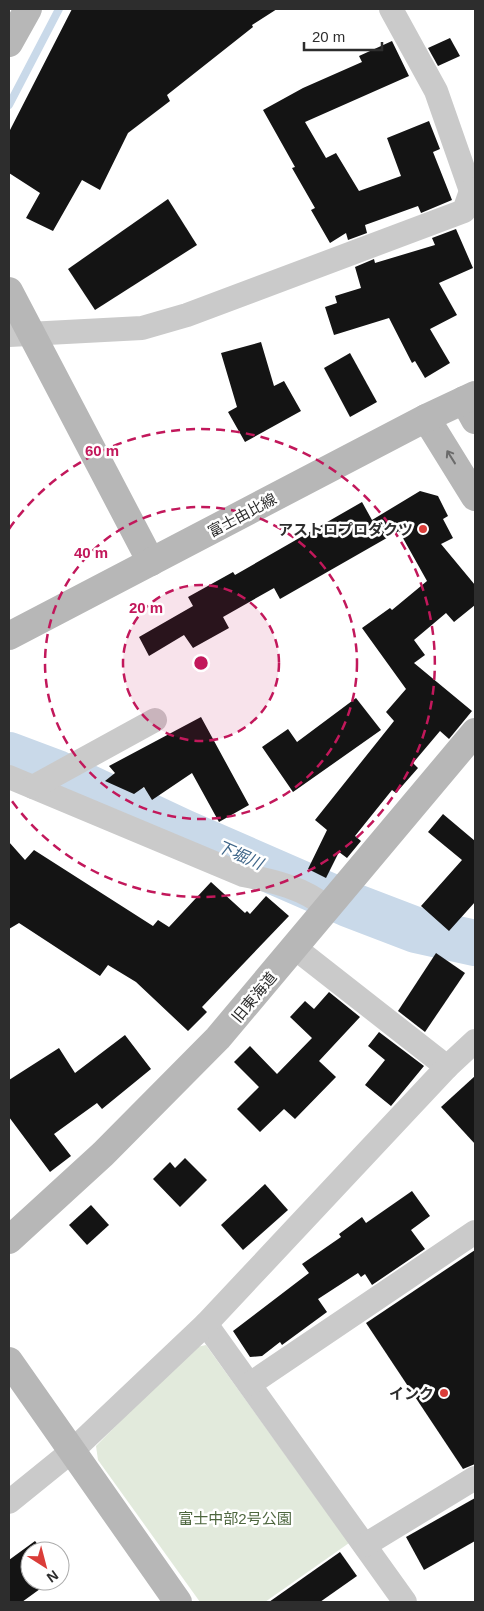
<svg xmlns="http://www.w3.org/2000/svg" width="484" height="1611" viewBox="0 0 484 1611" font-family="Arial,'Noto Sans JP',sans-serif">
<rect width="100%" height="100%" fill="#fff"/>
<polygon fill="#e2eadc" points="206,1345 349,1543 265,1602 200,1602 98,1460 96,1446 192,1348"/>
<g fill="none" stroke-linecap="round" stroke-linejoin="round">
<polyline stroke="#c9d9e9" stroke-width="8" points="9,105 59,9"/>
<polyline stroke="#c9d9e9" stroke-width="46" points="9,755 57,773 183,832 348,904 416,930 475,943"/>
</g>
<g fill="#141414">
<polygon points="72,9 277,9 252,25 253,27 167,95 170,101 128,133 100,190 82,180 53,231 26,218 40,193 9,173 9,132"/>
<polygon points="450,38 460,56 438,66 428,48"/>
<polygon points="392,41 409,76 305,122 326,158 336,153 359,191 401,176 387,138 429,121 440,149 433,152 452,200 421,213 418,206 365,225 367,233 348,240 346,233 330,243 311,210 315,208 292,168 295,167 263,110 303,88 362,62 359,56"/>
<polygon points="168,199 197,245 95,310 68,269"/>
<polygon points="456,229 473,268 439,283 457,315 430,329 450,363 425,378 415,361 412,363 389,318 334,335 325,307 337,303 335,296 361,288 355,267 374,259 375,263 435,245 432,238"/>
<polygon points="261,342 274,386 284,381 301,411 245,442 228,412 237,407 221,353"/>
<polygon points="350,353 377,402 350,417 324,368"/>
<polygon points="420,491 438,496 448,516 443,519 453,538 441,544 475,585 475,605 454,622 446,613 414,640 425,655 414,663 472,711 449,739 440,731 413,763 418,768 396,793 392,790 355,836 361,841 347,858 339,852 326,878 308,869 327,830 315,820 394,721 386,712 406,689 362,628 390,608 392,610 427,581 399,531 280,599 274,588 223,617 229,628 193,648 184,635 149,656 139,637 193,606 188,597 233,572 235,575 362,502 372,520"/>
<polygon points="356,698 381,730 293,792 262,747 288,729 297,742"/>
<polygon points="201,717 249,805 219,822 192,773 152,800 144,787 134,794 105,781 115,773 109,766"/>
<polygon points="443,814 475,841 475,902 449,931 421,906 462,860 428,832"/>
<polygon points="9,842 25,860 34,850 153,926 158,920 169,927 211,882 245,913 247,911 250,914 266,896 289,916 202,1007 207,1012 188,1031 136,982 108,965 100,976 19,923 9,929"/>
<polygon points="436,953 465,973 425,1032 398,1011"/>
<polygon points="329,992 360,1017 319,1061 336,1077 295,1119 284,1109 260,1132 237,1109 259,1087 234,1062 250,1046 277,1074 312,1038 290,1017 305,1001 314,1009"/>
<polygon points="379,1032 424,1066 391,1106 365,1085 385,1060 368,1046"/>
<polygon points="125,1035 151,1069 102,1109 97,1103 54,1134 71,1156 50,1172 9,1117 9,1080 59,1048 75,1073"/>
<polygon points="475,1076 475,1144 441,1107"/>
<polygon points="185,1158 207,1180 180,1207 153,1179 170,1162 175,1168"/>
<polygon points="265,1184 288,1210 243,1250 221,1225"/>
<polygon points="412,1191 430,1216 411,1230 425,1249 372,1285 365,1274 361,1277 358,1273 318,1299 327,1312 282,1345 280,1342 262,1356 250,1357 233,1331 309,1273 302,1264 341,1237 339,1234 362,1217 366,1223"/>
<polygon points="91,1205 109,1225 87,1245 69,1225"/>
<polygon points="475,1250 475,1464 463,1469 366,1323"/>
<polygon points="475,1498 475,1541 424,1570 406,1537"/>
<polygon points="35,1541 43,1551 30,1551 30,1581 51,1581 22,1602 9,1602 9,1560"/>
<polygon points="340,1552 357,1576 320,1602 269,1602"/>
</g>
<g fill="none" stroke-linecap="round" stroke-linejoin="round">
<g stroke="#cacaca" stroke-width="24">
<polyline points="391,9 436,91 471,191"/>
<polyline points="9,335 142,328 187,315 464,211 471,191 475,189"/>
<path d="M9 777 243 875C274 881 304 888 328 908"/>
<polyline points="33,787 155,720"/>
<polyline points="295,948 447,1067"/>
<polyline points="206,1324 405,1602"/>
<polyline points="250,1384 475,1232"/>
<polyline points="9,1502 72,1451 206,1324 447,1067 475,1041"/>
<polyline points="365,1545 475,1478"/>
</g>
<g stroke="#b7b7b7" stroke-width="28">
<polyline points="9,43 28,9"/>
<polyline points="9,291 151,562"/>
<polyline points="464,400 475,420"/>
<polyline points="426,418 475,497"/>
<polyline points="9,636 426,418 475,395"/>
<polyline points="9,1240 103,1154 218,1038 475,732"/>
<polyline points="9,1361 178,1602"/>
</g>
</g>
<defs><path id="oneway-shaft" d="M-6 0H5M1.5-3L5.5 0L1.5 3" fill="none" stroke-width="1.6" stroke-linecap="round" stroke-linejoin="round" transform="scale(1.25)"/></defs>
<use stroke="#6b6b6b" href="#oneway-shaft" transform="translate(451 457) rotate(-122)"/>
<circle cx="201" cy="663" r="78" fill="#c2185b" fill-opacity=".12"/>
<g fill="none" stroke="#c2185b" stroke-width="2.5" stroke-dasharray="9 6">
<circle cx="201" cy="663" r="78"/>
<circle cx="201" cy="663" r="156"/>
<path d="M9 529A234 234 0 1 1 9 797"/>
</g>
<g fill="#da3d39" stroke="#fff" stroke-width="2">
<circle cx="423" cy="529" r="5"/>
<circle cx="444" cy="1393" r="5"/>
</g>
<g text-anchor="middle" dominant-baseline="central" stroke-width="5" stroke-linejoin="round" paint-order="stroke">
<g font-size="15" fill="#2d2d2d" stroke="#fff">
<text transform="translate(242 515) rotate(-28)">富士由比線</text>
<text transform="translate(254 997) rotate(-50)">旧東海道</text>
</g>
<g font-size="15" font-weight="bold" fill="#2d2d2d" stroke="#fff" text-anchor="end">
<text x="413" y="529">アストロプロダクツ</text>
<text x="434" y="1393">インク</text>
</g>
<g font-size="15" fill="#4d663e" stroke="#fff">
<text x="235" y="1518">富士中部2号公園</text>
</g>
<g font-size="16" font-style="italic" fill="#40678a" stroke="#fff">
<text transform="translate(240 855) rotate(24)">下堀川</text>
</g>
</g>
<circle cx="201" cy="663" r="8" fill="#c2185b" stroke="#fff" stroke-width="2.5"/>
<g font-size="15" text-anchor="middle" font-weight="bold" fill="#c2185b" stroke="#fff" stroke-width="5" stroke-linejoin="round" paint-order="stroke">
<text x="102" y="456">60 m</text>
<text x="91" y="558">40 m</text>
<text x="146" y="613">20 m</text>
</g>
<rect width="484" height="1611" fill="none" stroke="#2d2d2d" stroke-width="20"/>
<g transform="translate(45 1566) rotate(144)"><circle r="24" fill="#ffffff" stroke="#ababab"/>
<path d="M0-4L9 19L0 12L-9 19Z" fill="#da3d39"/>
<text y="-8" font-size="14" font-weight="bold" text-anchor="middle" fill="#2d2d2d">N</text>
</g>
<path d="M304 42v8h78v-8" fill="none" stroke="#2d2d2d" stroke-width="2.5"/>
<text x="312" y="42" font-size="15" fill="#2d2d2d" stroke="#ffffff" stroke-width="4" paint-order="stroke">20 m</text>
</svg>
